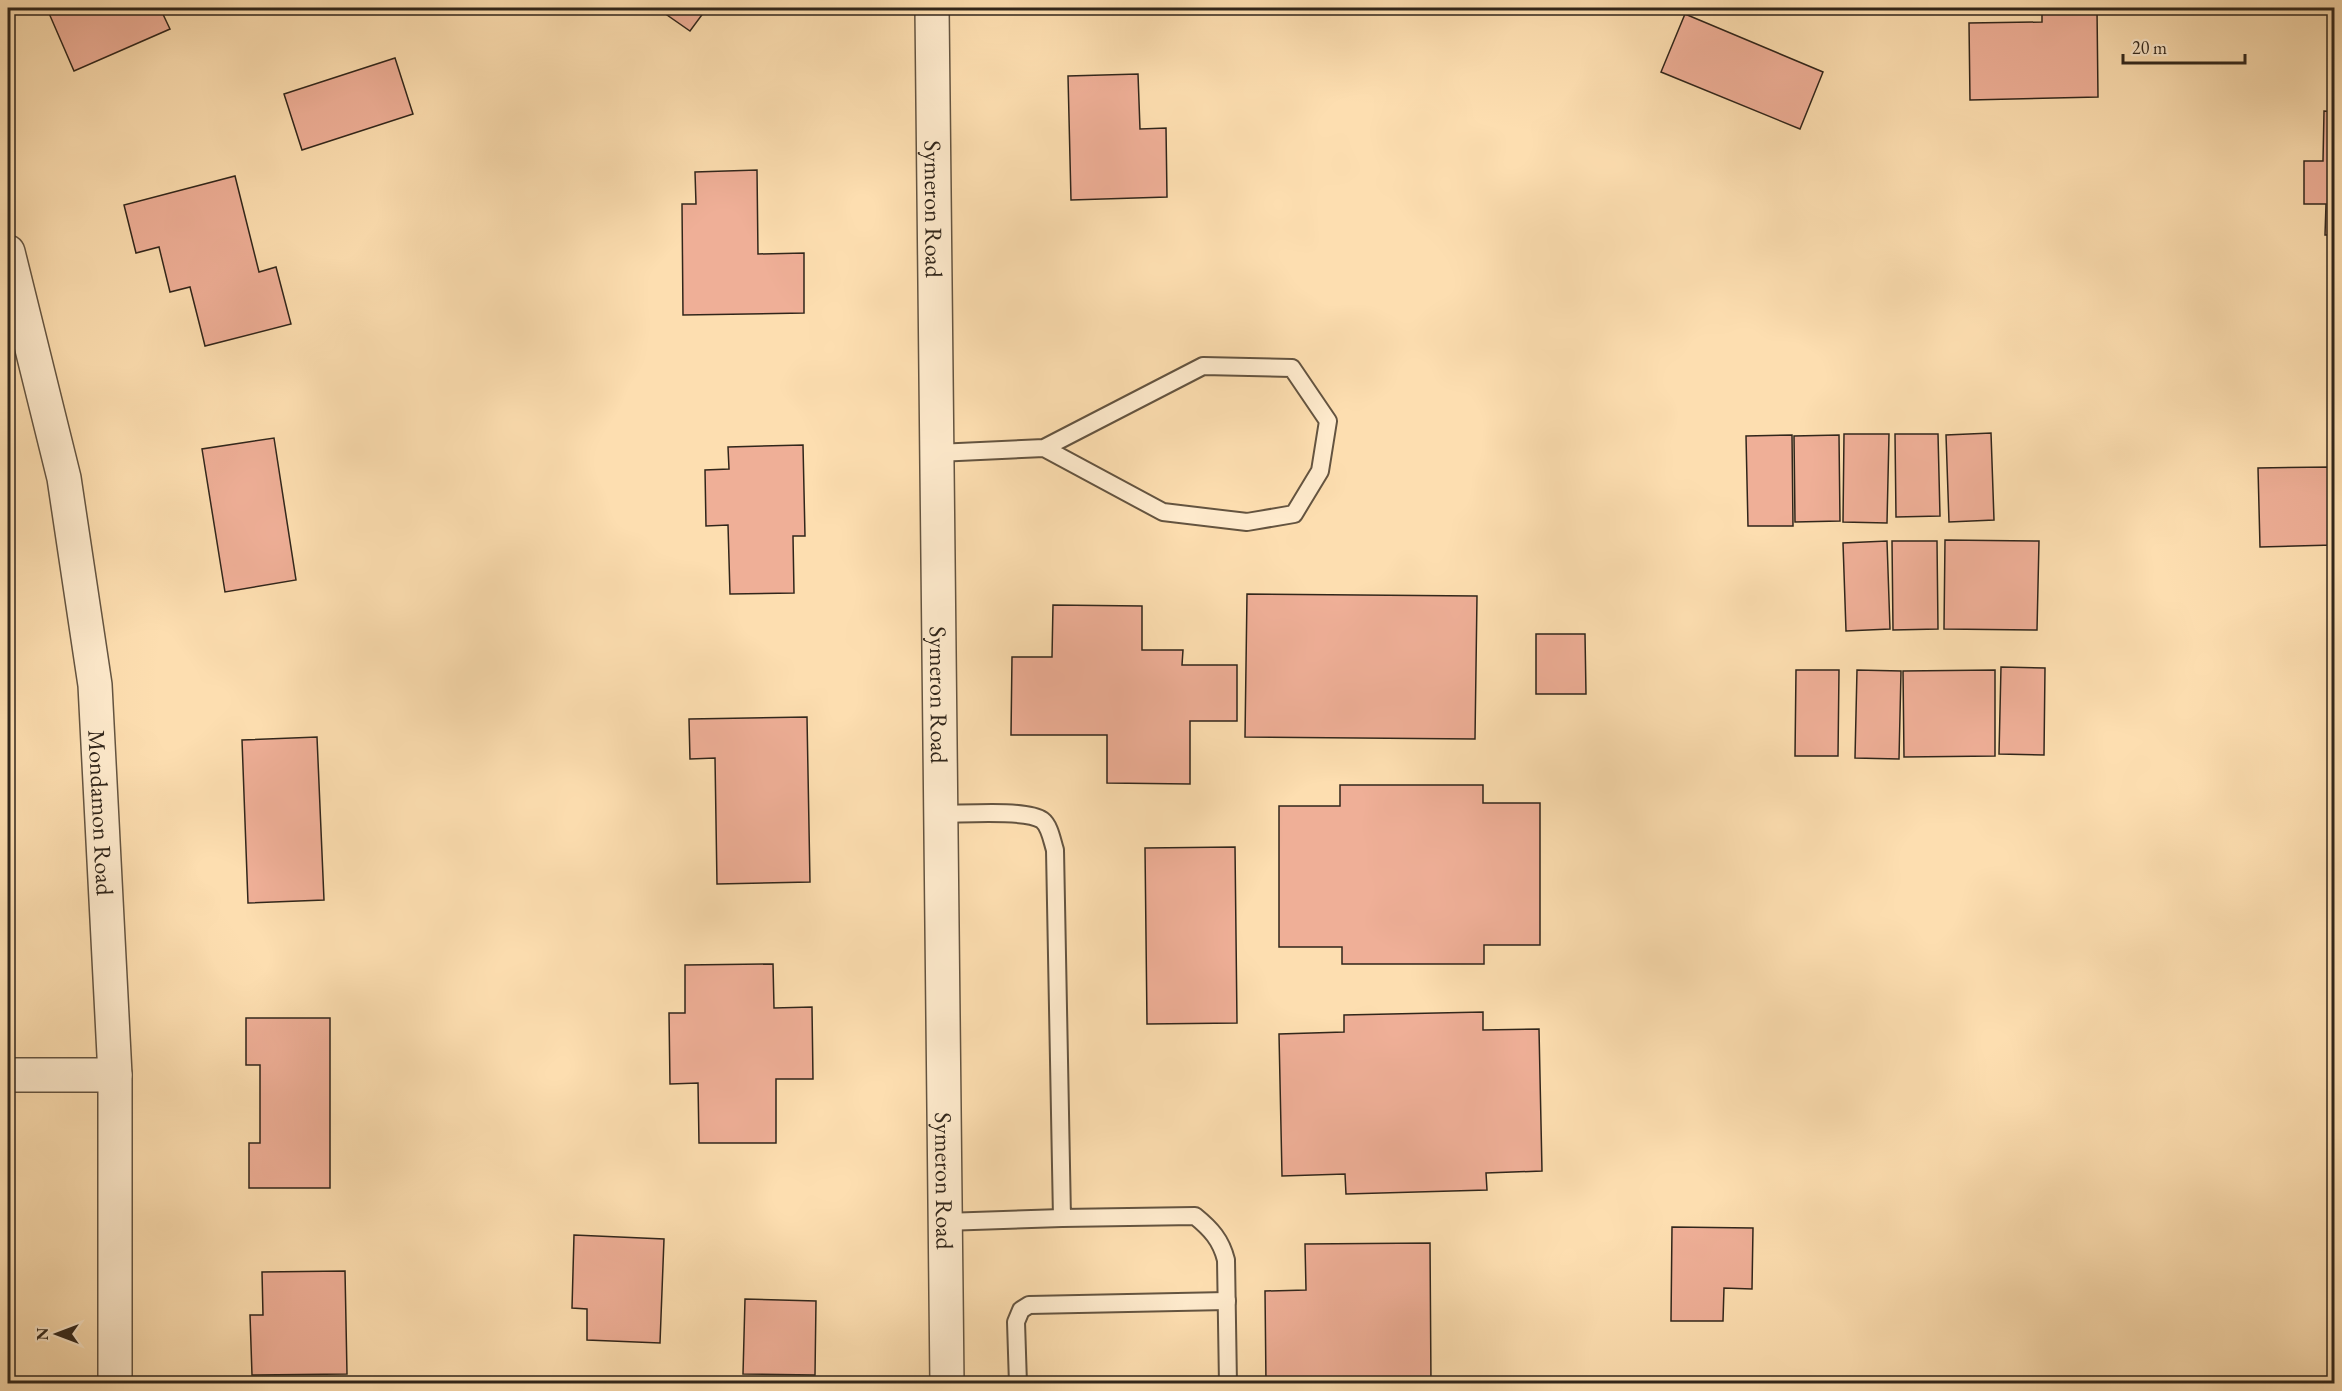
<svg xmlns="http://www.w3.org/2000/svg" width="2342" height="1391" viewBox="0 0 2342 1391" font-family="'EB Garamond',serif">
<rect width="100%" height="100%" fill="#fddeb0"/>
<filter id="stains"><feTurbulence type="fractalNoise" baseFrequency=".00333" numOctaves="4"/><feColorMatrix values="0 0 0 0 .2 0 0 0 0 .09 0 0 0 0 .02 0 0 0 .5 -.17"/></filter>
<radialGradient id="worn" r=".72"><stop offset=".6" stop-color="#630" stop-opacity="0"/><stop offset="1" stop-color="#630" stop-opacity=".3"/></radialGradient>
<g fill="#efaf97" stroke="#31261b" stroke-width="1.5">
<polygon points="55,8 160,8 170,29 74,71 48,11"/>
<polygon points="657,8 707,8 690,31"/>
<polygon points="2097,9 2098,97 1970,100 1969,23 2042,22 2042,10"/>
<polygon points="1685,14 1823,72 1800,129 1661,72"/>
<polygon points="395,58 413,114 302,150 284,94"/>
<polygon points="1138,74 1140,129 1166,128 1167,197 1071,200 1068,76"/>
<polygon points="2324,111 2334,112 2334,235 2325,235 2326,204 2304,204 2304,161 2323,161"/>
<polygon points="757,170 758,254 804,253 804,313 683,315 682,204 696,204 695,172"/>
<polygon points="235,176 259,272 276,267 291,324 205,346 190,287 170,292 159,247 136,253 124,205"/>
<polygon points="1991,433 1994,520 1949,522 1946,435"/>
<polygon points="1844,434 1889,434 1887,523 1843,522"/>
<polygon points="1895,434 1938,434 1940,516 1896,517"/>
<polygon points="1792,435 1793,526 1748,526 1746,436"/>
<polygon points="1839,435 1840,521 1795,522 1794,436"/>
<polygon points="274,438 296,580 225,592 202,449"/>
<polygon points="803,445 805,536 793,536 794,593 730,594 728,525 706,526 705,470 729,469 728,447"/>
<polygon points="2332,467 2333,545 2260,547 2258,468"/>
<polygon points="1945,540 2039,541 2037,630 1944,629"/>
<polygon points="1887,541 1890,629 1846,631 1843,543"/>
<polygon points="1892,541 1937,541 1938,629 1893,630"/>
<polygon points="1247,594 1477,596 1475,739 1245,737"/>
<polygon points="1053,605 1142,606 1142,650 1183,650 1182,665 1237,665 1237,721 1190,721 1190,784 1107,783 1107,735 1011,735 1012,657 1052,657"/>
<polygon points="1536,634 1585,634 1586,694 1536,694"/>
<polygon points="2001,667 2045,668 2044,755 1999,754"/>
<polygon points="1796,670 1839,670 1838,756 1795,756"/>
<polygon points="1857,670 1901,671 1899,759 1855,758"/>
<polygon points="1995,670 1995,756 1904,757 1903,671"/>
<polygon points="807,717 810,882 717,884 715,758 690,759 689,719"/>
<polygon points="317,737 324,900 248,903 242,740"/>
<polygon points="1340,785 1483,785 1483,803 1540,803 1540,945 1484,945 1484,964 1342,964 1342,947 1279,947 1279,806 1340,806"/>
<polygon points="1235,847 1237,1023 1147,1024 1145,848"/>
<polygon points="773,964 774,1008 812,1007 813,1079 776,1079 776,1143 699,1143 698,1083 670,1084 669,1013 685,1013 685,965"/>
<polygon points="1483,1012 1483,1030 1539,1029 1542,1171 1486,1173 1487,1190 1346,1194 1345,1174 1282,1176 1279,1034 1344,1032 1344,1015"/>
<polygon points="246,1018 330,1018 330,1188 249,1188 249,1143 260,1143 260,1065 246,1065"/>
<polygon points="1672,1227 1753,1228 1752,1289 1724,1288 1723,1321 1671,1321"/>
<polygon points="574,1235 664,1239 660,1343 587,1340 587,1309 572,1308"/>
<polygon points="1430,1243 1431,1384 1266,1384 1265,1291 1306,1290 1305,1244"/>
<polygon points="345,1271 347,1374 252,1375 250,1315 263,1315 262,1272"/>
<polygon points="745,1299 816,1301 815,1375 743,1374"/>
</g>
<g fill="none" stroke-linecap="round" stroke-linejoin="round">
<defs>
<g id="service">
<polyline points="937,453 1044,448 1163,512 1247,522 1294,514 1320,471 1328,421 1292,368 1203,366 1044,448"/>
<path d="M942 814C964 814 1026 809 1042 820 1050 826 1052 841 1055 850L1062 1218 1195 1216C1211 1229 1221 1240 1226 1260L1228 1384"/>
<polyline points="944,1222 1062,1218"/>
<polyline points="1018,1384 1016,1322 1021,1310 1029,1305 1227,1301"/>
</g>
<g id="minor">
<path id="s1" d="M8 252 64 478 95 685 115 1075V1384"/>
<polyline points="8,1075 115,1075"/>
</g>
<g id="tertiary">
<path id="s2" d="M932 8 947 1384"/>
</g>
</defs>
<use href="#service" stroke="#645440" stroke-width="20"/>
<use href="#minor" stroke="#645440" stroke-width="36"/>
<use href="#tertiary" stroke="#645440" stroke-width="36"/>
<use href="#service" stroke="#feeacc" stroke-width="16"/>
<use href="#minor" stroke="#feeacc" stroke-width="33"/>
<use href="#tertiary" stroke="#feeacc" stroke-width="33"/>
</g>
<g text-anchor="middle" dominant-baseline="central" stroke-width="4.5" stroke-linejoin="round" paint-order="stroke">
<g font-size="24" fill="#31261b" stroke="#feeacc">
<text stroke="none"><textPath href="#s2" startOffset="201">Symeron Road</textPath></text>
<text stroke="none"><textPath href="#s2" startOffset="687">Symeron Road</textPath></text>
<text stroke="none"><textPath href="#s1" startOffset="570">Mondamon Road</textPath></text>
<text stroke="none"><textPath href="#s2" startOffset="1173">Symeron Road</textPath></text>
</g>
</g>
<rect width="2342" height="1391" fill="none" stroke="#fddeb0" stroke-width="30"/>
<rect x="9" y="9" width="2324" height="1373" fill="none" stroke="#31261b" stroke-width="3"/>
<rect x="15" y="15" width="2312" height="1361" fill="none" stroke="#31261b" stroke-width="1.5"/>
<g transform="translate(57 1334) rotate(270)" stroke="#feeacc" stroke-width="4.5" paint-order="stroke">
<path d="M0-4.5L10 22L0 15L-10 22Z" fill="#31261b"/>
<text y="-9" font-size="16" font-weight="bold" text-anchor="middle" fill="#31261b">N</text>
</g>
<path d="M2123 54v9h122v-9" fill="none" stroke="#31261b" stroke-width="3"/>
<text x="2132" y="54" font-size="18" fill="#31261b" stroke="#feeacc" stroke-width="4.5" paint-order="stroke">20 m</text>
<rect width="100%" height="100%" filter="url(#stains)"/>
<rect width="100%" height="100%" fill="url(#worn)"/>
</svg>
